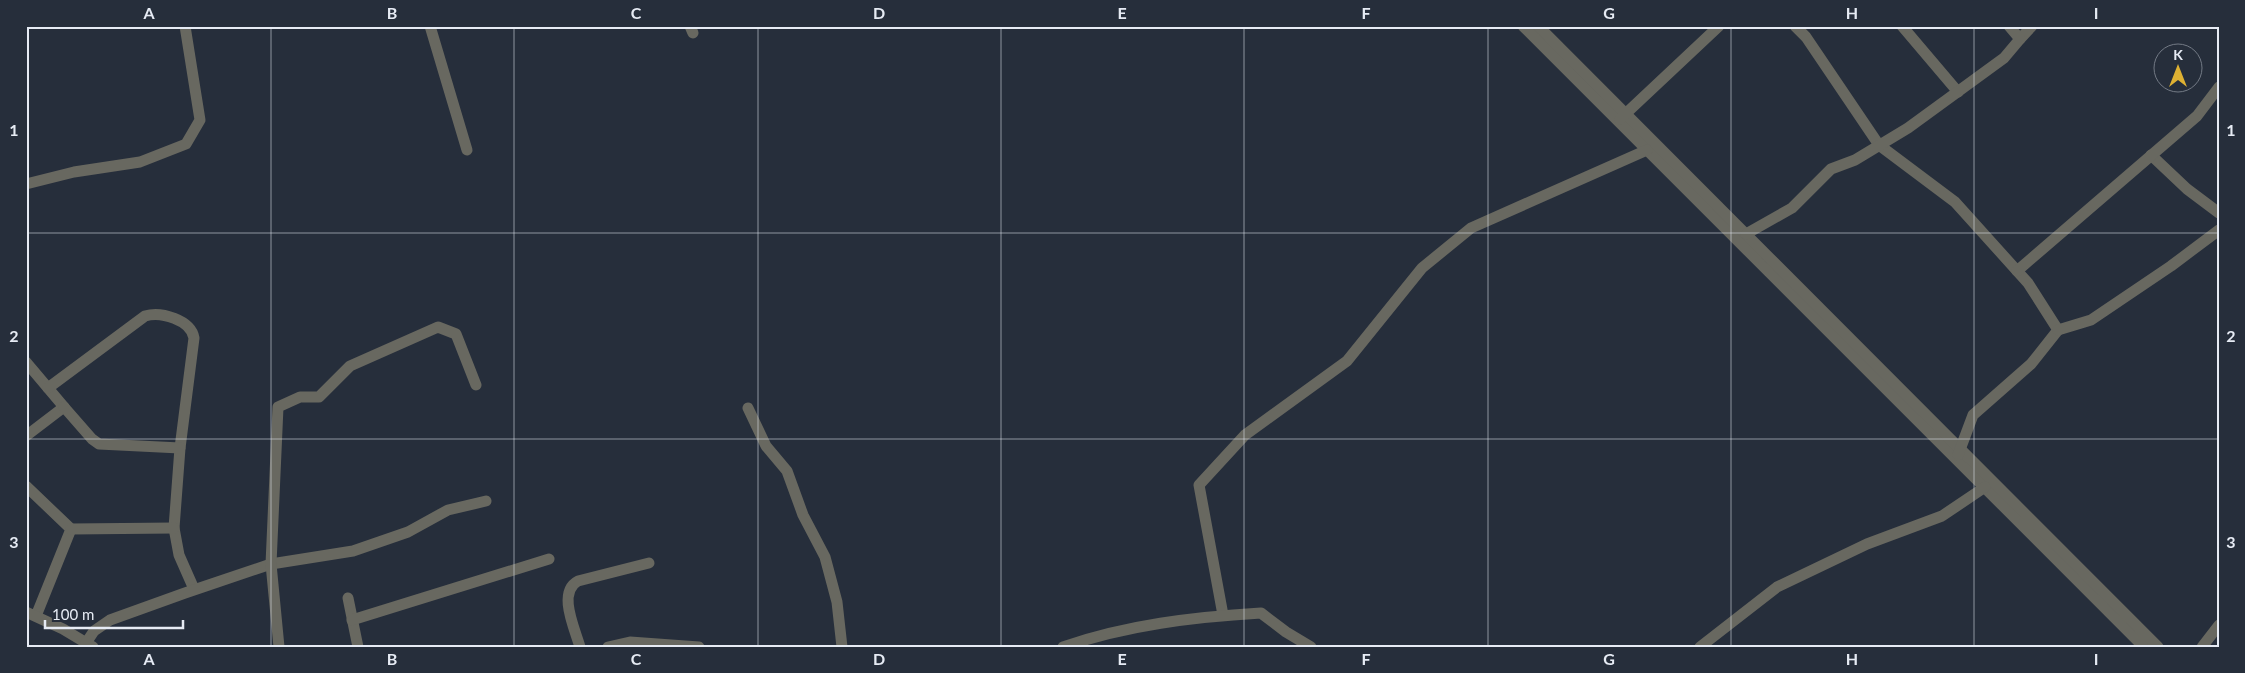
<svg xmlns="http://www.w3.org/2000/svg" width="2245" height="673" viewBox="0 0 2245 673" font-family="Lato,sans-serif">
<rect width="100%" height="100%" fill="#262e3b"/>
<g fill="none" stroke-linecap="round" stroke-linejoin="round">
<g stroke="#686860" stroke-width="11">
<polyline points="430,26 467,150"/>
<polyline points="690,26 693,33"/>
<polyline points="1523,26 2144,647"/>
<polyline points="1538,26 2158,647"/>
<polyline points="1795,26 1806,37 1879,145 1955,202 2028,283 2058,330 2031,364 1973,415 1958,455"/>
<polyline points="1902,26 1958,92"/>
<polyline points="2020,39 2032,26"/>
<polyline points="1620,119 1719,26"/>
<polyline points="2151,155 2187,189 2219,213"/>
<polyline points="26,184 74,172 140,162 186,144 200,120 185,26"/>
<polyline points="1746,234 1792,208 1831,169 1855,160 1908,128 2004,58 2020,39 2009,26"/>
<polyline points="2017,271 2197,116 2219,87"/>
<polyline points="2058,330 2091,320 2171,266 2219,230"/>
<polyline points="26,362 64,407 26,436"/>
<path d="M48 388 145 316C161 311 191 320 194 338L180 448 174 528 179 555 194 589"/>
<polyline points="64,407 92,439 99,444 180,448"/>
<polyline points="748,408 766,446 787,471 803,515 825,557 837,602 842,647"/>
<polyline points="26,486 71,529 36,616"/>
<polyline points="71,529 174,528"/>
<polyline points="348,598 358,647"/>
<polyline points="26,612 63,629 93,647"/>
<polyline points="1223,615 1199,485 1245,435 1347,361 1422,268 1471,228 1647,150"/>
<polyline points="352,620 549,559"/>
<polyline points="86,643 94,631 110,620 185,593 271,564 353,551 408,532 448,510 486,501"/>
<polyline points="279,647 271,564 278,407 300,397 319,397 350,366 438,327 456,334 476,385"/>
<path d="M580 647C575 629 557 592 578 581L649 563"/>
<polyline points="608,647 630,642 699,647"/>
<path d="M1063 647C1126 625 1194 617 1261 613L1286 632 1311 647"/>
<polyline points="1700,647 1777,587 1867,544 1942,516 1985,487"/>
<polyline points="2202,647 2219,625"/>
</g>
</g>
<path fill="none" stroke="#e6ebf4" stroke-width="1" stroke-opacity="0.55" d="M271 26V647M514 26V647M758 26V647M1001 26V647M1244 26V647M1488 26V647M1731 26V647M1974 26V647M26 233H2219M26 439H2219"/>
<rect width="2245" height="673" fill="none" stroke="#262e3b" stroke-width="55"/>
<g transform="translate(2178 68)"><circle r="24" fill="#262e3b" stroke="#737a85"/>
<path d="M0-4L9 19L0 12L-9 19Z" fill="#deb133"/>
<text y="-8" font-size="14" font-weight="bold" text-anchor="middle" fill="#e6ebf4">K</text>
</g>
<path d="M45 620v8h138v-8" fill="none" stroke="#e6ebf4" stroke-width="2.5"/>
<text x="52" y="620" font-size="15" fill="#e6ebf4" stroke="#262e3b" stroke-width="4" paint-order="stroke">100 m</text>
<rect x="28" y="28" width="2190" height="618" fill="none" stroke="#e6ebf4" stroke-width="2"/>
<g font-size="16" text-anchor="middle" font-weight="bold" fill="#e6ebf4">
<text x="149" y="19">A</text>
<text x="392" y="19">B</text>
<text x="636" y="19">C</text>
<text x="879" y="19">D</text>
<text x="1122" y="19">E</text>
<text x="1366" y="19">F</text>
<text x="1609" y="19">G</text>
<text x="1852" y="19">H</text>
<text x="2096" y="19">I</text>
<text x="14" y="136">1</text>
<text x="2231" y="136">1</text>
<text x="14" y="342">2</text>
<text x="2231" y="342">2</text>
<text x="14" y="548">3</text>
<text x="2231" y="548">3</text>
<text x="149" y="665">A</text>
<text x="392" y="665">B</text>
<text x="636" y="665">C</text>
<text x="879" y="665">D</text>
<text x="1122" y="665">E</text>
<text x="1366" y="665">F</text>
<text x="1609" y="665">G</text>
<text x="1852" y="665">H</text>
<text x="2096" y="665">I</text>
</g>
</svg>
